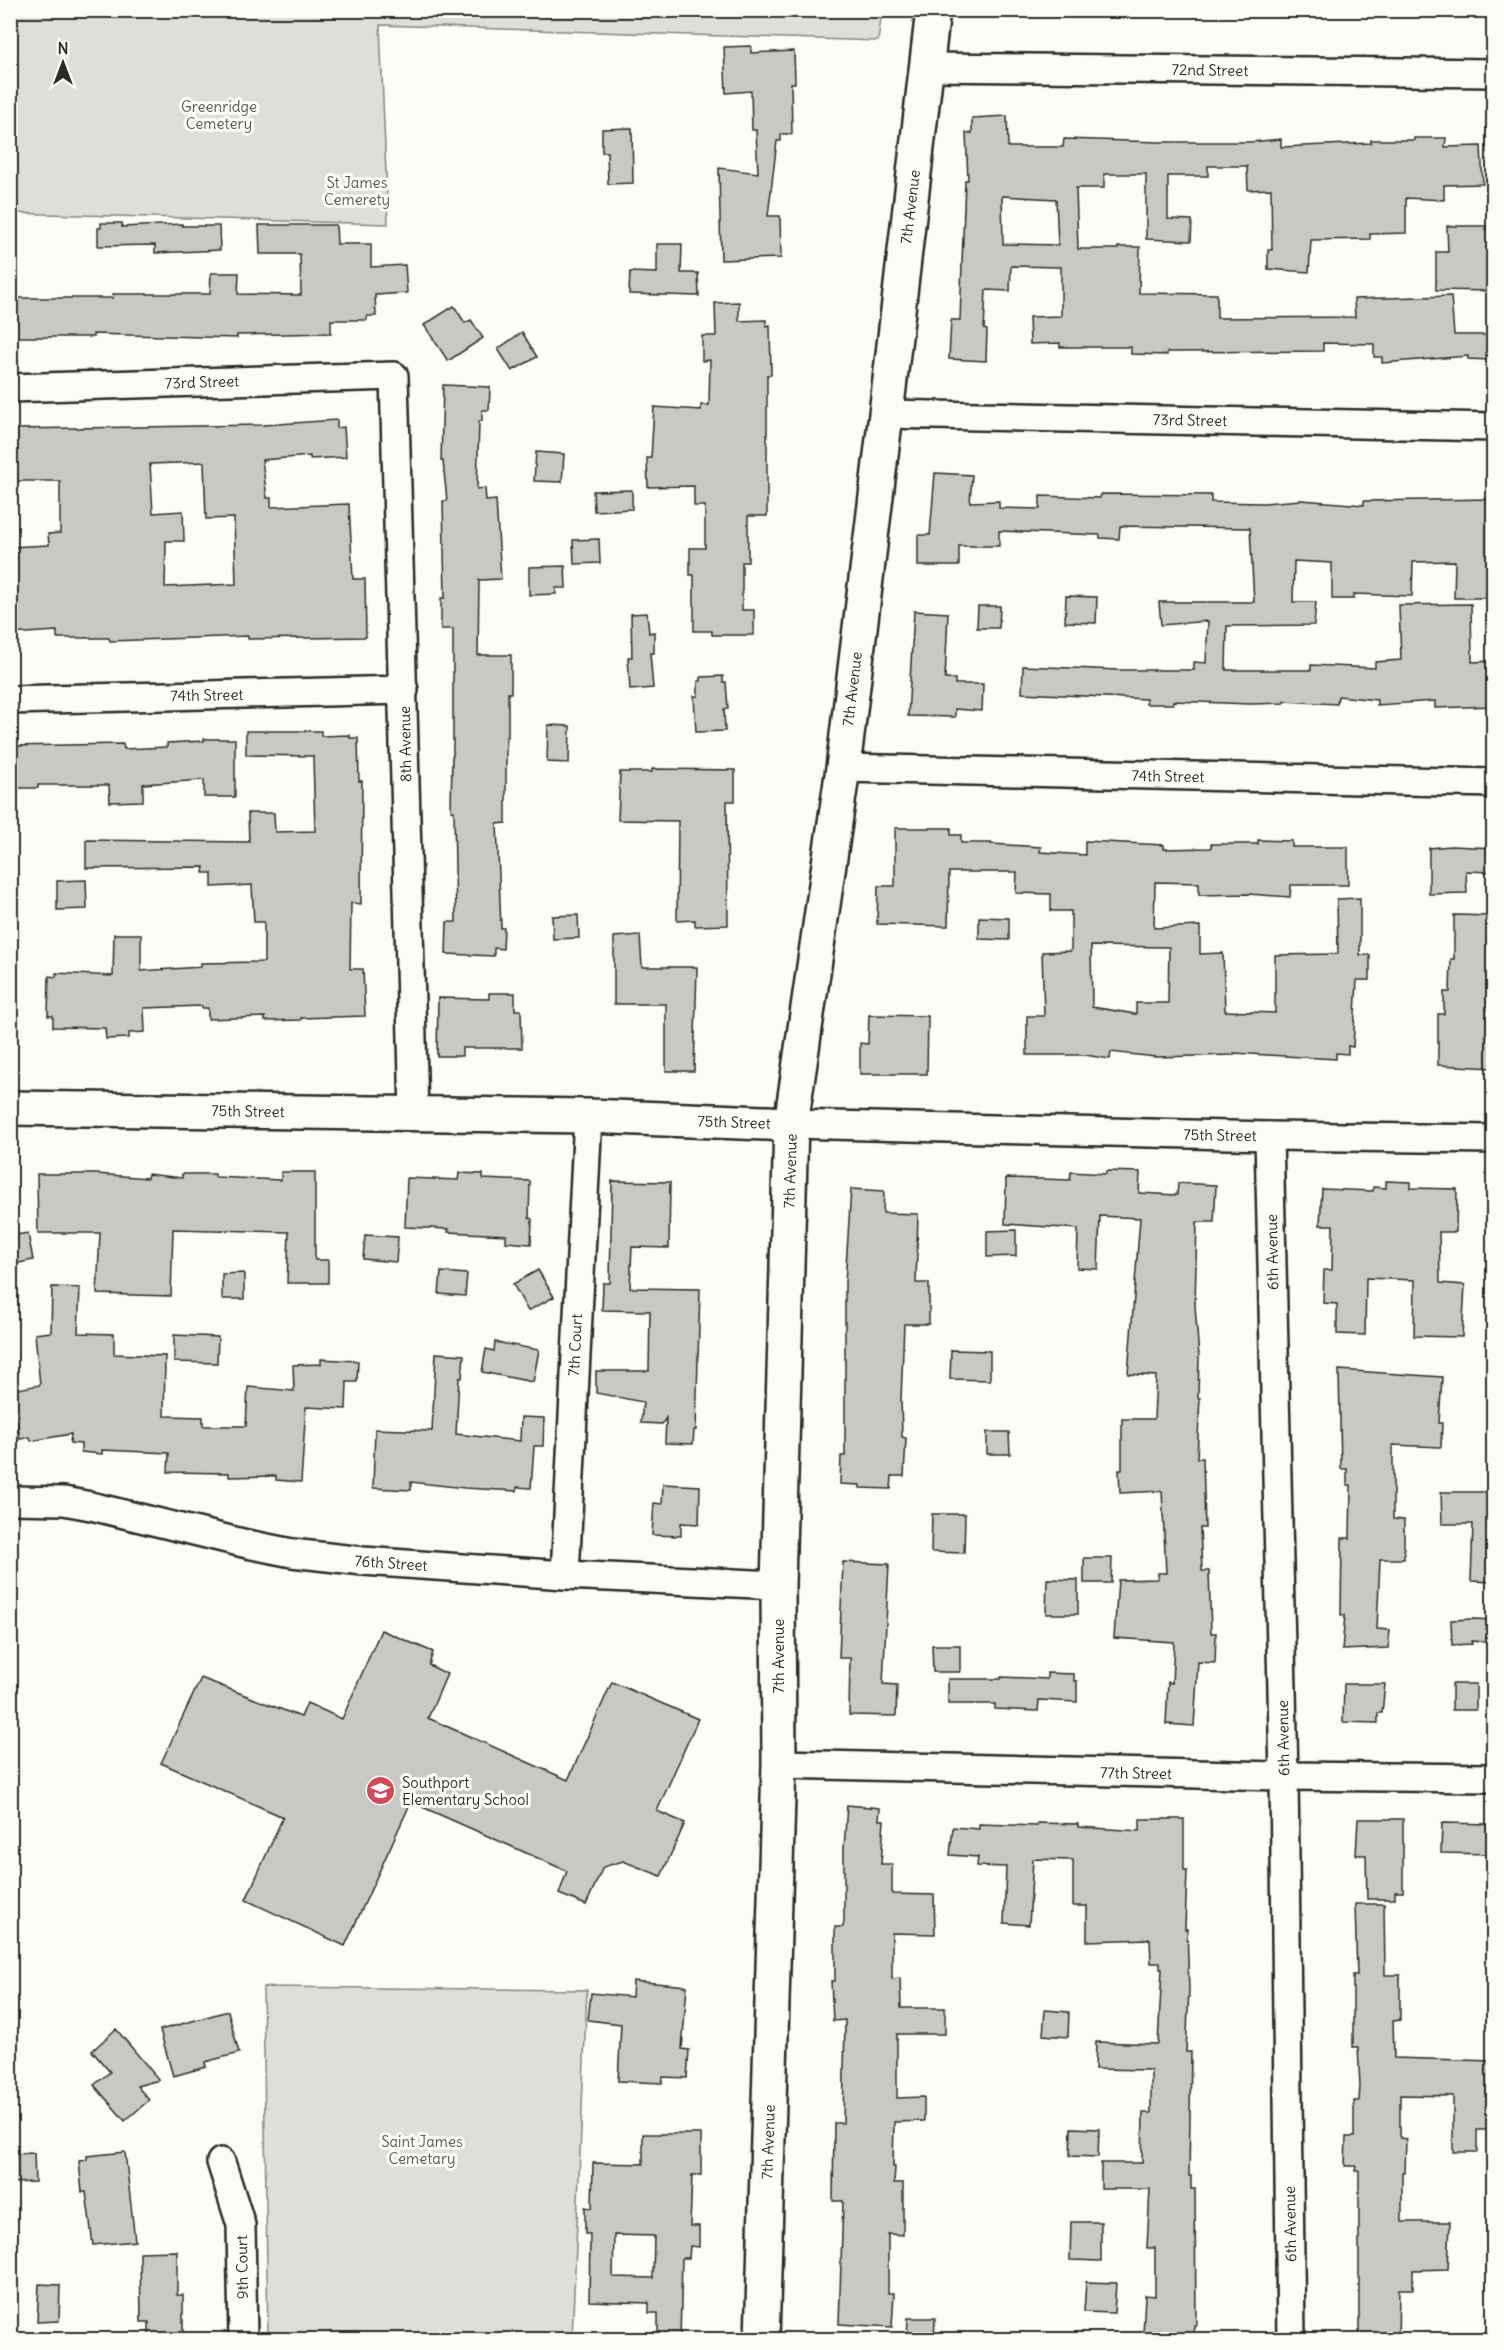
<svg xmlns="http://www.w3.org/2000/svg" width="1504" height="2350" viewBox="0 0 1504 2350" font-family="Delius,sans-serif">
<rect width="100%" height="100%" fill="#fdfcf7"/>
<filter id="ink" filterUnits="userSpaceOnUse"><feTurbulence type="fractalNoise" baseFrequency=".0167" numOctaves="2"/><feDisplacementMap in="SourceGraphic" scale="12" xChannelSelector="R" yChannelSelector="G"/><feConvolveMatrix kernelMatrix="1 2 1 2 8 2 1 2 1" color-interpolation-filters="sRGB"/></filter>
<g filter="url(#ink)">
<g fill="#dfdeda" stroke="#858482" stroke-width="1.5">
<polygon points="11,10 882,10 882,11 878,41 380,25 388,224 11,213"/>
<polygon points="263,1987 587,1990 572,2339 268,2339"/>
</g>
<g fill="#c9c8c4" stroke="#2b2b2b" stroke-width="1.5" fill-rule="evenodd">
<polygon points="751,46 751,53 794,51 795,83 791,83 792,134 781,134 781,141 777,141 768,216 780,216 781,258 721,260 719,168 758,173 756,130 752,130 751,91 726,93 724,47"/>
<path d="M1007 116 1008 147H1063L1064 139 1160 142H1251L1281 139V147L1371 143V140H1414V138H1446L1445 147 1481 146 1483 184 1444 185V200L1406 198V233L1370 234V239L1311 240 1309 272 1268 269V250H1272L1271 189 1248 190 1247 166H1208V176H1168V219L1192 220 1191 241 1146 239V174H1104V188H1076L1078 249H1118V247H1140L1139 293 1217 294V318L1355 317 1354 299 1451 296 1454 335H1491L1490 360 1468 359V356L1382 363V357H1374V344L1323 343V351L1167 352V355L1131 354V347H1060V343L1030 344 1029 317 1061 316V267L1011 266 1010 291 986 290 984 329 987 330 986 361 949 359 951 320H960L965 180H968L966 133H972V118ZM1002 196 1056 199 1058 245 1003 244Z"/>
<polygon points="632,128 633,183 608,184 607,152 602,152 602,129"/>
<polygon points="101,223 122,223 122,227 182,224 182,226 219,226 220,250 155,253 155,245 98,246 98,228 101,228"/>
<polygon points="259,225 336,225 337,244 371,244 371,267 405,265 407,293 375,295 376,316 367,316 367,320 331,320 331,333 237,335 237,338 93,334 93,337 10,337 10,298 113,298 113,294 210,294 211,273 239,273 238,294 301,295 300,254 260,254"/>
<polygon points="1447,226 1492,226 1494,291 1436,290 1436,252 1448,252"/>
<polygon points="657,244 682,244 681,273 698,273 699,296 629,294 630,272 657,273"/>
<polygon points="739,302 739,321 766,320 766,326 770,325 771,375 767,375 767,516 748,516 748,562 742,562 742,610 754,610 754,635 712,635 712,631 694,631 694,575 690,575 690,548 705,548 705,506 694,506 694,486 648,487 647,458 651,458 654,407 701,410 701,405 709,405 710,360 702,361 702,336 716,336 715,303"/>
<polygon points="454,306 465,323 471,320 483,338 448,361 424,325"/>
<polygon points="522,332 537,357 512,371 498,349"/>
<polygon points="443,385 490,387 489,410 482,410 482,421 479,421 477,489 485,488 486,501 496,500 501,579 479,580 478,655 511,655 511,693 508,693 508,737 506,737 506,823 497,824 501,928 504,928 503,949 494,948 494,956 446,954 447,922 456,922 454,811 451,811 452,756 453,756 453,629 441,629 441,598 445,598 443,501 447,501 443,461 441,461"/>
<path d="M337 420V428L344 427 346 457 310 459V456L262 460 267 498H271V507L349 504 353 579H365L366 637 248 639V636L110 641 109 638H57V631L10 634V547L49 545 48 534 60 533V481H16V429L263 425ZM204 462 206 519 234 518 236 584 165 587 166 541H184L183 511 153 513 150 464Z"/>
<polygon points="536,452 564,454 562,482 534,481"/>
<polygon points="935,473 972,475 970,502 999,501 999,508 1040,509 1040,496 1100,498 1101,494 1211,495 1211,502 1264,503 1301,500 1364,505 1364,501 1493,499 1494,598 1454,598 1455,561 1413,562 1412,596 1354,594 1354,599 1332,599 1332,563 1294,561 1293,602 1316,602 1314,625 1227,626 1226,670 1311,670 1311,665 1375,668 1375,662 1401,660 1399,605 1471,604 1472,662 1494,661 1494,706 1435,708 1435,701 1377,705 1377,700 1338,696 1337,704 1284,701 1284,703 1250,704 1173,701 1173,704 1146,704 1146,699 1022,693 1023,666 1119,670 1194,670 1194,662 1206,663 1208,621 1161,625 1159,602 1254,602 1250,528 1120,526 1119,539 1100,538 1100,535 999,531 999,546 959,546 959,566 918,566 918,535 930,535"/>
<polygon points="632,490 632,509 594,511 593,491"/>
<polygon points="599,539 600,563 574,564 573,540"/>
<polygon points="565,566 566,588 556,588 556,594 529,595 529,567"/>
<polygon points="1066,596 1097,597 1096,623 1065,622"/>
<polygon points="978,606 1000,606 999,628 977,628"/>
<polygon points="914,611 948,613 945,679 955,679 955,684 983,684 982,711 955,709 955,717 908,716"/>
<polygon points="647,613 649,633 654,632 654,653 650,653 653,688 630,690 628,657 632,657 631,614"/>
<polygon points="723,676 723,682 726,682 728,709 724,709 725,731 696,732 694,696 698,696 698,681 701,681 701,677"/>
<polygon points="548,725 570,726 569,763 547,762"/>
<polygon points="246,731 321,731 321,736 350,735 350,738 358,738 359,781 362,781 361,904 351,903 350,969 363,969 365,1016 301,1018 301,1020 265,1021 265,1017 208,1019 208,1008 202,1008 202,1006 144,1008 145,1032 129,1033 129,1038 106,1039 105,1028 53,1027 53,1016 48,1016 49,976 56,977 56,973 113,976 114,934 141,934 141,971 201,967 201,963 264,962 264,922 254,922 252,885 212,887 212,873 203,873 204,867 86,868 86,840 249,842 248,813 274,813 275,832 315,831 313,756 246,755"/>
<polygon points="204,739 235,739 235,797 204,797 204,780 143,784 143,801 110,802 109,785 38,785 38,788 10,788 10,746 123,744 124,749 167,747 167,743 204,741"/>
<polygon points="652,769 735,770 735,801 727,801 728,925 695,926 695,920 677,921 678,821 618,820 620,772 652,772"/>
<path d="M895 828H951V835H961V843H991V844L1041 847 1040 852 1085 855V841L1164 845V849L1211 848V844H1258V840L1292 841V847H1348V885H1291L1290 897 1248 894 1199 895V883L1155 882 1154 928 1200 926V954L1223 953 1225 1011 1275 1013V955L1338 954 1337 899 1360 898V955H1370V980H1357L1353 1047 1348 1046V1054L1336 1053V1059L1234 1053V1055L1156 1057 1111 1052 1110 1059 1085 1055H1027V1016H1044L1042 952 1071 951V911H1051V894L1016 893 1017 872H949L948 926 877 924 878 886H895ZM1091 946 1169 947 1168 1003H1136V1014L1092 1007Z"/>
<polygon points="1451,846 1494,848 1494,872 1466,871 1467,893 1429,894 1429,848"/>
<polygon points="86,880 87,909 57,910 57,881"/>
<polygon points="578,915 579,938 553,939 552,916"/>
<polygon points="1454,915 1494,916 1494,1068 1438,1065 1438,1014 1444,1014 1444,992 1450,992 1451,959 1454,959"/>
<polygon points="979,917 1009,918 1009,940 979,939"/>
<polygon points="640,935 642,967 697,967 694,1071 666,1071 666,1004 614,1004 614,937"/>
<polygon points="489,993 515,993 515,1010 521,1010 522,1048 462,1048 462,1056 437,1056 438,998 489,999"/>
<polygon points="869,1015 928,1016 927,1074 860,1074 860,1043 868,1044"/>
<polygon points="1106,1171 1140,1172 1139,1193 1177,1195 1178,1183 1216,1185 1214,1222 1197,1222 1195,1305 1199,1357 1198,1398 1200,1398 1197,1458 1203,1458 1205,1528 1200,1528 1202,1571 1209,1571 1211,1633 1216,1633 1215,1663 1198,1662 1194,1726 1166,1724 1168,1682 1172,1683 1174,1642 1114,1638 1118,1580 1158,1579 1158,1573 1166,1573 1162,1491 1120,1493 1119,1470 1122,1470 1122,1419 1154,1419 1156,1376 1128,1374 1140,1218 1100,1216 1098,1269 1077,1268 1078,1229 1005,1224 1006,1178 1070,1180 1071,1172 1106,1174"/>
<polygon points="281,1172 315,1172 315,1260 328,1260 328,1283 287,1283 289,1232 173,1229 171,1296 97,1294 100,1233 38,1233 37,1174 97,1174 147,1178 148,1174 182,1178 182,1174 215,1174 215,1177 281,1180"/>
<polygon points="459,1173 483,1174 483,1179 530,1181 529,1218 532,1219 531,1244 506,1242 506,1235 448,1232 449,1229 405,1227 407,1178 458,1180"/>
<polygon points="612,1181 670,1182 669,1248 632,1247 630,1288 700,1289 696,1430 694,1430 693,1444 665,1443 666,1418 662,1424 641,1423 643,1402 596,1393 596,1371 649,1371 650,1311 602,1310 603,1283 610,1283"/>
<polygon points="1386,1181 1411,1182 1411,1188 1457,1189 1456,1232 1439,1232 1440,1283 1465,1285 1462,1337 1414,1336 1415,1280 1366,1278 1365,1335 1337,1334 1337,1304 1323,1303 1324,1270 1332,1270 1333,1225 1320,1225 1322,1189 1373,1191 1373,1187 1386,1188"/>
<polygon points="851,1189 884,1191 883,1213 918,1214 916,1283 929,1283 929,1324 904,1324 901,1399 902,1437 906,1438 904,1476 892,1476 891,1489 860,1488 860,1485 840,1484 841,1456 845,1456 845,1283"/>
<polygon points="1016,1230 1016,1256 987,1257 987,1231"/>
<polygon points="28,1233 33,1260 10,1265 10,1236"/>
<polygon points="365,1235 398,1237 396,1262 363,1259"/>
<polygon points="538,1270 554,1297 528,1311 513,1284"/>
<polygon points="441,1272 467,1274 465,1296 439,1294"/>
<polygon points="244,1273 244,1299 222,1299 222,1274"/>
<polygon points="52,1287 80,1288 78,1333 114,1334 114,1354 165,1356 164,1416 203,1417 203,1426 246,1426 248,1387 294,1391 293,1365 321,1364 321,1359 358,1361 357,1382 347,1382 346,1409 306,1407 301,1482 276,1480 276,1476 229,1477 229,1473 168,1472 169,1453 102,1450 102,1454 81,1452 81,1444 70,1443 71,1434 31,1441 30,1437 20,1439 12,1390 40,1385 35,1334 51,1332"/>
<polygon points="174,1335 218,1337 217,1363 174,1362"/>
<polygon points="495,1342 539,1350 533,1382 482,1372 486,1349 494,1351"/>
<polygon points="951,1350 990,1351 990,1380 950,1379"/>
<polygon points="436,1353 464,1355 462,1378 459,1378 456,1434 520,1441 521,1417 544,1418 543,1446 534,1446 531,1488 517,1487 517,1491 465,1488 411,1482 411,1490 373,1488 375,1429 432,1431"/>
<polygon points="1339,1370 1442,1377 1439,1423 1442,1423 1441,1447 1393,1445 1393,1519 1404,1520 1404,1559 1380,1559 1377,1629 1390,1630 1388,1648 1342,1650 1345,1615 1341,1615 1342,1538 1350,1538 1351,1485 1347,1485 1347,1469 1341,1469"/>
<polygon points="987,1432 1009,1432 1010,1454 987,1454"/>
<polygon points="663,1484 700,1486 699,1524 681,1523 681,1536 652,1535 654,1503 662,1504"/>
<polygon points="1441,1492 1494,1492 1494,1582 1471,1581 1473,1524 1442,1524"/>
<polygon points="932,1514 965,1514 964,1553 931,1552"/>
<polygon points="1084,1558 1112,1558 1111,1583 1084,1583"/>
<polygon points="843,1562 889,1564 883,1684 897,1685 896,1716 849,1715 850,1658 839,1658"/>
<polygon points="1047,1579 1078,1580 1078,1614 1046,1614"/>
<polygon points="1473,1619 1494,1620 1494,1642 1471,1641 1472,1644 1452,1645 1451,1620"/>
<polygon points="381,1630 433,1652 429,1665 447,1674 428,1718 568,1780 612,1682 698,1719 657,1811 685,1823 661,1876 623,1861 603,1867 586,1905 559,1894 567,1871 411,1802 345,1946 246,1900 283,1817 161,1763 201,1678 301,1717 307,1703 342,1719"/>
<polygon points="932,1645 960,1645 960,1672 933,1672"/>
<polygon points="1047,1673 1074,1674 1074,1681 1077,1681 1077,1702 1039,1700 1038,1711 995,1709 995,1704 948,1704 948,1679 1001,1679 1001,1677 1047,1679"/>
<polygon points="1344,1684 1385,1684 1382,1713 1378,1713 1378,1723 1343,1722"/>
<rect x="1452" y="1684" width="24" height="26"/>
<polygon points="847,1805 880,1808 879,1820 884,1820 881,1864 892,1864 892,1894 934,1895 935,1934 892,1933 892,1979 900,1978 901,2008 945,2008 945,2034 897,2034 897,2098 924,2097 924,2121 894,2122 893,2167 895,2167 894,2183 903,2183 903,2235 888,2234 888,2293 894,2293 892,2327 839,2324 843,2201 833,2201 834,2123 843,2123 845,2020 833,2021 831,1981 835,1981 835,1927 843,1927 844,1921 844,1848"/>
<polygon points="1140,1819 1184,1819 1184,1870 1187,1870 1185,1929 1187,1929 1189,1990 1186,2052 1191,2052 1189,2176 1191,2176 1191,2189 1195,2189 1196,2325 1194,2325 1193,2339 1143,2336 1145,2295 1155,2296 1155,2248 1147,2248 1150,2189 1101,2189 1101,2163 1142,2163 1143,2113 1151,2113 1151,2070 1095,2069 1096,2042 1158,2044 1162,1969 1160,1969 1160,1963 1151,1963 1150,1939 1087,1941 1087,1906 1073,1906 1073,1860 1033,1859 1029,1925 1004,1923 1006,1867 977,1866 978,1857 950,1855 953,1827 979,1829 979,1824 1037,1826 1037,1823 1078,1824 1078,1827 1140,1831"/>
<polygon points="1358,1819 1403,1819 1403,1892 1395,1892 1395,1899 1367,1899 1366,1855 1356,1855"/>
<polygon points="1442,1823 1491,1824 1491,1854 1441,1853"/>
<polygon points="1355,1904 1384,1904 1385,1975 1400,1975 1400,2020 1393,2021 1394,2058 1494,2061 1494,2130 1477,2130 1477,2152 1453,2152 1453,2096 1400,2095 1400,2138 1406,2139 1405,2172 1402,2172 1402,2222 1450,2222 1448,2269 1413,2270 1413,2289 1399,2289 1398,2340 1359,2340 1359,2171 1355,2171 1356,2166 1345,2166 1346,2137 1354,2137 1354,2101 1359,2101 1360,2086 1358,2047 1353,2047 1353,1975 1357,1975"/>
<polygon points="633,1981 687,1986 682,2049 689,2050 687,2078 663,2077 662,2083 618,2081 621,2024 588,2020 591,1993 632,1997"/>
<polygon points="1045,2010 1069,2012 1068,2037 1043,2035"/>
<polygon points="228,2011 239,2053 205,2062 206,2067 173,2076 160,2030"/>
<polygon points="116,2029 159,2080 137,2086 149,2100 125,2121 94,2085 110,2072 92,2051"/>
<polygon points="1071,2128 1099,2129 1098,2157 1070,2156"/>
<path d="M643 2134H701V2175H692L690 2226H699V2247L690 2246 689 2258H682L680 2340H658V2313H649V2303L589 2301 590 2234H585V2207L592 2208 593 2163 643 2164ZM614 2235 654 2236 653 2278 613 2277Z"/>
<polygon points="125,2152 135,2241 93,2245 86,2192 82,2192 79,2161 87,2160 87,2156"/>
<polygon points="34,2153 35,2182 10,2183 10,2154"/>
<polygon points="1071,2222 1101,2222 1101,2261 1070,2260"/>
<polygon points="177,2251 177,2295 183,2295 183,2340 149,2340 149,2322 141,2322 140,2252"/>
<polygon points="1086,2282 1116,2283 1114,2313 1084,2312"/>
<polygon points="39,2284 60,2285 59,2321 37,2322"/>
<polygon points="908,2318 935,2318 934,2339 907,2338"/>
</g>
<g fill="none" stroke-linecap="round" stroke-linejoin="round">
<defs>
<g id="street">
<polyline points="927,67 1494,73"/>
<polyline points="10,388 394,376 414,1113"/>
<polyline points="886,414 1494,427"/>
<polyline points="10,700 404,690"/>
<polyline points="843,768 1494,783"/>
<polyline points="791,1124 1269,1136 1494,1139"/>
<polyline points="1269,1136 1284,1776 1291,2340"/>
<polyline points="10,1500 64,1501 91,1506 247,1544 292,1553 363,1561 565,1575 778,1585"/>
<polyline points="565,1575 588,1116"/>
<polyline points="779,1764 1284,1776 1494,1778"/>
<polyline points="221,2162 241,2225 243,2340"/>
</g>
<g id="secondary">
<polyline points="10,1108 588,1116 791,1124"/>
<polyline points="762,2340 779,1764 778,1585 791,1124 843,768 886,414 933,10"/>
</g>
</defs>
<use href="#street" stroke="#2b2b2b" stroke-width="32"/>
<use href="#secondary" stroke="#2b2b2b" stroke-width="38"/>
<use href="#street" stroke="#fdfcf7" stroke-width="27"/>
<use href="#secondary" stroke="#fdfcf7" stroke-width="33"/>
</g>
</g>
<defs>
<symbol id="school-disc" viewBox="-11 -11 22 22"><circle r="9.5" fill="#d1495b" stroke="#fdfcf7"/><path d="M0-5L7-2L0 1L-7-2ZM-4 1L0 2.5L4 1V4Q0 6-4 4Z" fill="#fff"/></symbol>
</defs>
<g fill-rule="evenodd">
<use href="#school-disc" x="364" y="1774" width="33" height="33"/>
</g>
<g text-anchor="middle" dominant-baseline="central" stroke-width="6" stroke-linejoin="round" paint-order="stroke">
<g font-size="15" fill="#2b2b2b" stroke="#fdfcf7">
<text transform="translate(1210 70) rotate(1)">72nd Street</text>
<text transform="translate(910 207) rotate(-83)">7th Avenue</text>
<text transform="translate(202 382) rotate(-2)">73rd Street</text>
<text transform="translate(1190 420) rotate(1)">73rd Street</text>
<text transform="translate(852 689) rotate(-83)">7th Avenue</text>
<text transform="translate(207 695) rotate(-1)">74th Street</text>
<text transform="translate(405 744) rotate(-91)">8th Avenue</text>
<text transform="translate(1168 776) rotate(1)">74th Street</text>
<text transform="translate(248 1111) rotate(1)">75th Street</text>
<text transform="translate(734 1122) rotate(2)">75th Street</text>
<text transform="translate(1220 1135) rotate(1)">75th Street</text>
<text transform="translate(790 1171) rotate(-88)">7th Avenue</text>
<text transform="translate(1272 1252) rotate(-91)">6th Avenue</text>
<text transform="translate(575 1345) rotate(-87)">7th Court</text>
<text transform="translate(391 1563) rotate(4)">76th Street</text>
<text transform="translate(778 1656) rotate(-90)">7th Avenue</text>
<text transform="translate(1283 1738) rotate(-91)">6th Avenue</text>
<text transform="translate(1136 1773) rotate(1)">77th Street</text>
<text transform="translate(768 2142) rotate(-88)">7th Avenue</text>
<text transform="translate(1290 2224) rotate(-91)">6th Avenue</text>
<text transform="translate(242 2267) rotate(-91)">9th Court</text>
</g>
<g font-size="15" fill="#585857" stroke="#fdfcf7">
<text x="219" y="106">Greenridge<tspan x="219" dy="17">Cemetery</tspan></text>
<text x="357" y="182">St James<tspan x="357" dy="17">Cemerety</tspan></text>
<text x="422" y="2141">Saint James<tspan x="422" dy="17">Cemetary</tspan></text>
</g>
<g font-size="15" fill="#2b2b2b" stroke="#fdfcf7" text-anchor="start">
<text x="402" y="1782">Southport<tspan x="402" dy="17">Elementary School</tspan></text>
</g>
</g>
<rect width="1504" height="2350" fill="none" stroke="#fdfcf7" stroke-width="36"/>
<rect x="18" y="18" width="1468" height="2314" fill="none" stroke="#2b2b2b" stroke-width="2" filter="url(#ink)"/>
<g transform="translate(63 63)" stroke="#fdfcf7" stroke-width="4.5" paint-order="stroke">
<path d="M0-4.5L10 22L0 15L-10 22Z" fill="#2b2b2b"/>
<text y="-9" font-size="16" font-weight="bold" text-anchor="middle" fill="#2b2b2b">N</text>
</g>
</svg>
